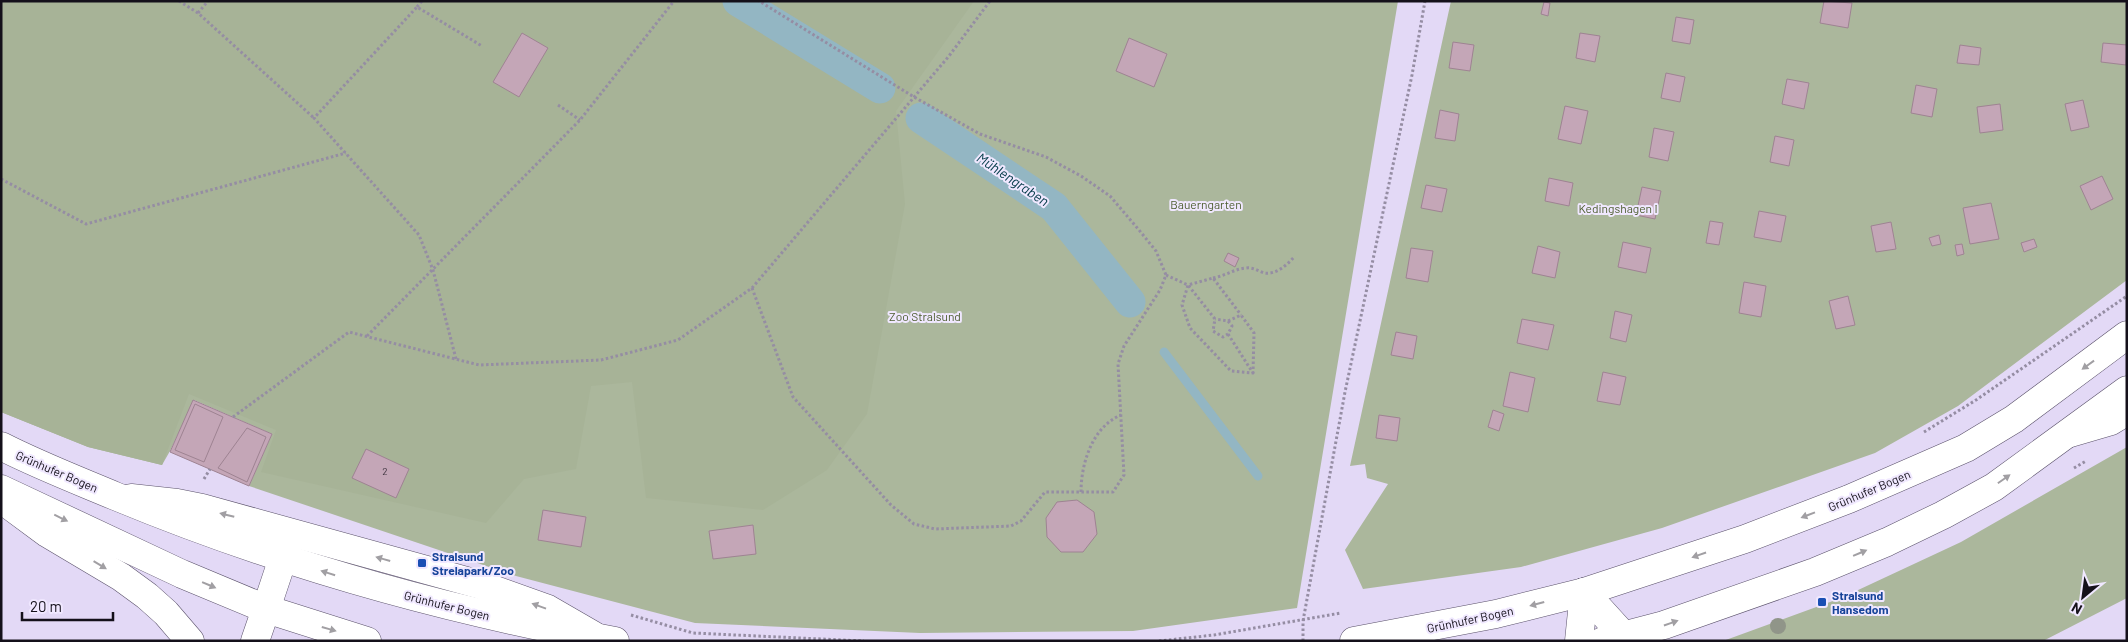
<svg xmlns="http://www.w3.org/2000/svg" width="2128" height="642" viewBox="0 0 2128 642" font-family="Barlow,sans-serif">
<rect width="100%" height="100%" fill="#e3d9f6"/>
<g fill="#abb79c">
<polygon points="1,1 1398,1 1297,608 1133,631 920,633 695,623 516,576 249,486 272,434 194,400 170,451 162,465 88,447 1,412"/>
<polygon points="1451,1 2127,1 2127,280 1958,406 1875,453 1662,528 1521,567 1363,589 1345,550 1388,484 1367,478 1365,464 1350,466"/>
<polygon points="2127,447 2127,598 2043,641 1723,641 1841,598 1961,542"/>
</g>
<polygon fill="#a7b397" points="1,1 974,1 896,111 905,204 867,414 827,470 763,510 646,498 632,382 591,386 576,469 524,479 486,523 261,472 276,430 189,394 162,465 88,447 1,412"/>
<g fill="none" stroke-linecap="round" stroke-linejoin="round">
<polyline stroke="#93b6c3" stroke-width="9" points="1164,352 1258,476"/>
<g stroke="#93b6c3" stroke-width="31">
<polyline points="738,1 880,88"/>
<polyline points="921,118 1054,207 1130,302"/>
</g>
</g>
<g fill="#c4a6b7" stroke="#9e8392">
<polygon points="1824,1 1852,3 1848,28 1820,23"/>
<polygon points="1544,2 1550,3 1548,16 1541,14"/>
<polygon points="1676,17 1694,20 1690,44 1672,41"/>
<polygon points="522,33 548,48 519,97 493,82"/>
<polygon points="1580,33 1600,36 1595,62 1576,58"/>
<polygon points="1129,38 1167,54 1154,87 1116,71"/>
<polygon points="1453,42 1474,45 1470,71 1449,68"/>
<polygon points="2103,43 2127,45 2126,65 2101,62"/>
<polygon points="1960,45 1981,48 1979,65 1957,63"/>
<polygon points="1666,73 1685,77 1680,102 1661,98"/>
<polygon points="1787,79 1809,83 1804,109 1782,104"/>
<polygon points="1916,85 1937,89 1932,117 1911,113"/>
<polygon points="2083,100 2089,127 2071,131 2065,104"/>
<polygon points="2000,104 2003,130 1980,133 1977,107"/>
<polygon points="1565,106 1588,111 1581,144 1558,139"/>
<polygon points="1440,110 1459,114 1455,141 1435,138"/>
<polygon points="1654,128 1674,132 1668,161 1649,157"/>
<polygon points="1775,136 1794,140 1789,166 1770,162"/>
<polygon points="2102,176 2113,199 2091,210 2080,186"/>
<polygon points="1549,178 1573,183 1569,206 1545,201"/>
<polygon points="1426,185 1447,189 1442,212 1421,208"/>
<polygon points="1642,187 1661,191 1655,219 1636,215"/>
<polygon points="1991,203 1999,239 1970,244 1963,208"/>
<polygon points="1759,211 1786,216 1781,242 1754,237"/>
<polygon points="1710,221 1723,223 1719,245 1706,243"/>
<polygon points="1891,222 1896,249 1876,252 1871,226"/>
<polygon points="1939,235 1941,244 1932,246 1929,238"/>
<polygon points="2034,239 2037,247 2024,252 2021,243"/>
<polygon points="1623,242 1651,248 1646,273 1618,267"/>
<polygon points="1962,244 1964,254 1957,256 1955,245"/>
<polygon points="1538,246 1560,252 1555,278 1532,273"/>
<polygon points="1411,248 1433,251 1428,282 1406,278"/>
<polygon points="1228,253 1239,258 1235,267 1224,261"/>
<polygon points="1744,282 1766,286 1761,317 1739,313"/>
<polygon points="1848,296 1855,325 1836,329 1829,301"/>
<polygon points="1615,311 1632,315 1626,342 1610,338"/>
<polygon points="1522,319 1554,325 1548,350 1517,343"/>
<polygon points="1396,332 1417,336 1413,359 1391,355"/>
<polygon points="1510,372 1535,378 1528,412 1503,406"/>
<polygon points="1603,372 1626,377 1620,405 1597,401"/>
<polygon points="193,400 272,434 249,486 170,452"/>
<polygon points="195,404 223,417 204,462 175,450"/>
<polygon points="1493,410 1504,414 1499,431 1488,427"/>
<polygon points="1379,415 1400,418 1397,441 1376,438"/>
<polygon points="247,428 266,437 247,482 218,468"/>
<polygon points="366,449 409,469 396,498 352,478"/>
<polygon points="1077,500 1094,512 1097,534 1083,552 1061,552 1047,537 1046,518 1057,502"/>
<polygon points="543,510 586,517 581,547 538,540"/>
<polygon points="753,525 756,554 713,559 709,531"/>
</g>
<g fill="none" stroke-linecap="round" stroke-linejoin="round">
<defs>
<g id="minor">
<polyline points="2070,433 2111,421 2127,411"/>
<polyline points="131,498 177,503 202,508 481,585 548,609 593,635"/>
<polyline points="1,499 47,533 121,577 147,596 166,613 190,641"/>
<polyline points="1584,592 1624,636 1625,641"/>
<polyline points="255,641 266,609"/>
<polyline points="1579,641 1584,592"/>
</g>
<g id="major">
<path d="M1 446C38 465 77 480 115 496 277 563 443 610 615 641"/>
<polyline points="1,489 182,574 266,609 367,641"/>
<polyline points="266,609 283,558"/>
<polyline points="1354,641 1496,614 1584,592 1745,539 1849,499 1966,448 2014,419 2127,335"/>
<polyline points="1603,641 1664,625 1815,572 1887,542 1943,515 1994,487 2127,390"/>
</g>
</defs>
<use href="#minor" stroke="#5a516a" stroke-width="29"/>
<use href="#major" stroke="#5a516a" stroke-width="29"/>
<g stroke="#958da3" stroke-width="3" stroke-dasharray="2.5 2.5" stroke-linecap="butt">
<polyline points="179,1 198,13 314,118"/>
<polyline points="417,7 422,1"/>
<polyline points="198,13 208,1"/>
<polyline points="558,105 580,120"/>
<polyline points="1,179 86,224 346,153"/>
<polyline points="1166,275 1188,285 1215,319 1213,331 1223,337 1228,334 1232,326 1228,321 1215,319"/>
<path d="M1213 278C1225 276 1234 269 1246 268 1253 267 1258 271 1264 273 1276 275 1287 265 1294 257"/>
<polyline points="752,288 793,397 891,505 914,524 935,529 1011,526 1021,521 1045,492 1113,492 1124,475 1118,364 1124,346 1160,290 1166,275 1156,251 1139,230 1110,196 1081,176 1046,157 980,134 914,97 759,1"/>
<polyline points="1228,321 1241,315 1254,333 1253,373"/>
<polyline points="1228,334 1253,373 1231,371 1190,328 1182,305 1188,285 1213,278 1241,315"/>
<polyline points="367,336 580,120 674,1"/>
<polyline points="456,359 433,270 419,235 314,118 417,7 482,46"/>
<polyline points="233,417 349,332 479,365 601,360 678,340 752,288 949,56 990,1"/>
<polyline points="1924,432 1976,400 2127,296"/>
<polyline points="2074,468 2086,461"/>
<polyline points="204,479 210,469"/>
<path d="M1081 492C1081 464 1092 427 1121 415"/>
<polyline points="631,615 693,633 864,641"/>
<polyline points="1159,641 1214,635 1341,613"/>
<polyline points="1303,641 1303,621 1345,392 1412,75 1425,1"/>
</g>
<use href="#minor" stroke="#fff" stroke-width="28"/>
<use href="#major" stroke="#fff" stroke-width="28"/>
</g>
<circle fill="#909589" cx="1778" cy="626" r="8"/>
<defs><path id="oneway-solid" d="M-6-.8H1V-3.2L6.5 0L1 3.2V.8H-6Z" transform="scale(1.25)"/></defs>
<g fill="#a19fa3">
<use href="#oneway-solid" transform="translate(2088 365) rotate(144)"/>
<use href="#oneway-solid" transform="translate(2004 479) rotate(-35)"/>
<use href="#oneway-solid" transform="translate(227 515) rotate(-166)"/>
<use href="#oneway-solid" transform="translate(1808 515) rotate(159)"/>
<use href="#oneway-solid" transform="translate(61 518) rotate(26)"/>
<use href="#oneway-solid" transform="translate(1860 553) rotate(-23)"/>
<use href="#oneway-solid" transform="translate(1699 555) rotate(161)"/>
<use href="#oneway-solid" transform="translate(383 559) rotate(-164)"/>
<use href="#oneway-solid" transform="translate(100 565) rotate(31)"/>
<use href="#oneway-solid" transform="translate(328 573) rotate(-162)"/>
<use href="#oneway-solid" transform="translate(209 585) rotate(23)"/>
<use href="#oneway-solid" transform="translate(1537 604) rotate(165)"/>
<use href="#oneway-solid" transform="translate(539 606) rotate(-160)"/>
<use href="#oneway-solid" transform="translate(1671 623) rotate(-19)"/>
<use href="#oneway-solid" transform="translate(329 629) rotate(16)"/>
</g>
<g fill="#1a4fb4" stroke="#f0e8ff" stroke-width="2">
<rect x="417" y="558" width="10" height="10" rx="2.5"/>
<rect x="1817" y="597" width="10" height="10" rx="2.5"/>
</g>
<g text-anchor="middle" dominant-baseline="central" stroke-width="4" stroke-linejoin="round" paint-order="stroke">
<g font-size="10" fill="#403641">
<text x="385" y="471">2</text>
</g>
<g font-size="12" fill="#4d5e30" stroke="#f0e8ff">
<text x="1206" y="204">Bauerngarten</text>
<text x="1618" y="208">Kedingshagen I</text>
<text x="925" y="316">Zoo Stralsund</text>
</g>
<g font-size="12" fill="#14101a" stroke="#f0e8ff">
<text transform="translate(57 471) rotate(23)">Grünhufer Bogen</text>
<text transform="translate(1869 490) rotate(-23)">Grünhufer Bogen</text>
<text transform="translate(447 605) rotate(14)">Grünhufer Bogen</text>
<text transform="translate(1470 619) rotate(-12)">Grünhufer Bogen</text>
</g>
<g font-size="12" font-weight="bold" fill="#164399" stroke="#f0e8ff" text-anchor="start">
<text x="432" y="556">Stralsund<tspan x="432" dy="14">Strelapark/Zoo</tspan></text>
<text x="1832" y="595">Stralsund<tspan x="1832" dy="14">Hansedom</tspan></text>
</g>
<g font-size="14" font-style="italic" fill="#043b49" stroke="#f0e8ff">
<text transform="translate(1013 179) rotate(34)">Mühlengraben</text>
</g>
</g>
<rect width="2128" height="642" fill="none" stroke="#14101a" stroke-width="5"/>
<g transform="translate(2083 597) rotate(209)" stroke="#f0e8ff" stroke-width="4" paint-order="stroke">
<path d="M0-4L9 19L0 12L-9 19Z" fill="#14101a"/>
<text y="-8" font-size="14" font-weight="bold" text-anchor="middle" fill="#14101a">N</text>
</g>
<path d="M22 612v8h91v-8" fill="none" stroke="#14101a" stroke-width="2.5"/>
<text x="30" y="612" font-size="15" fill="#14101a" stroke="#f0e8ff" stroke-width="4" paint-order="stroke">20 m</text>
</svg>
